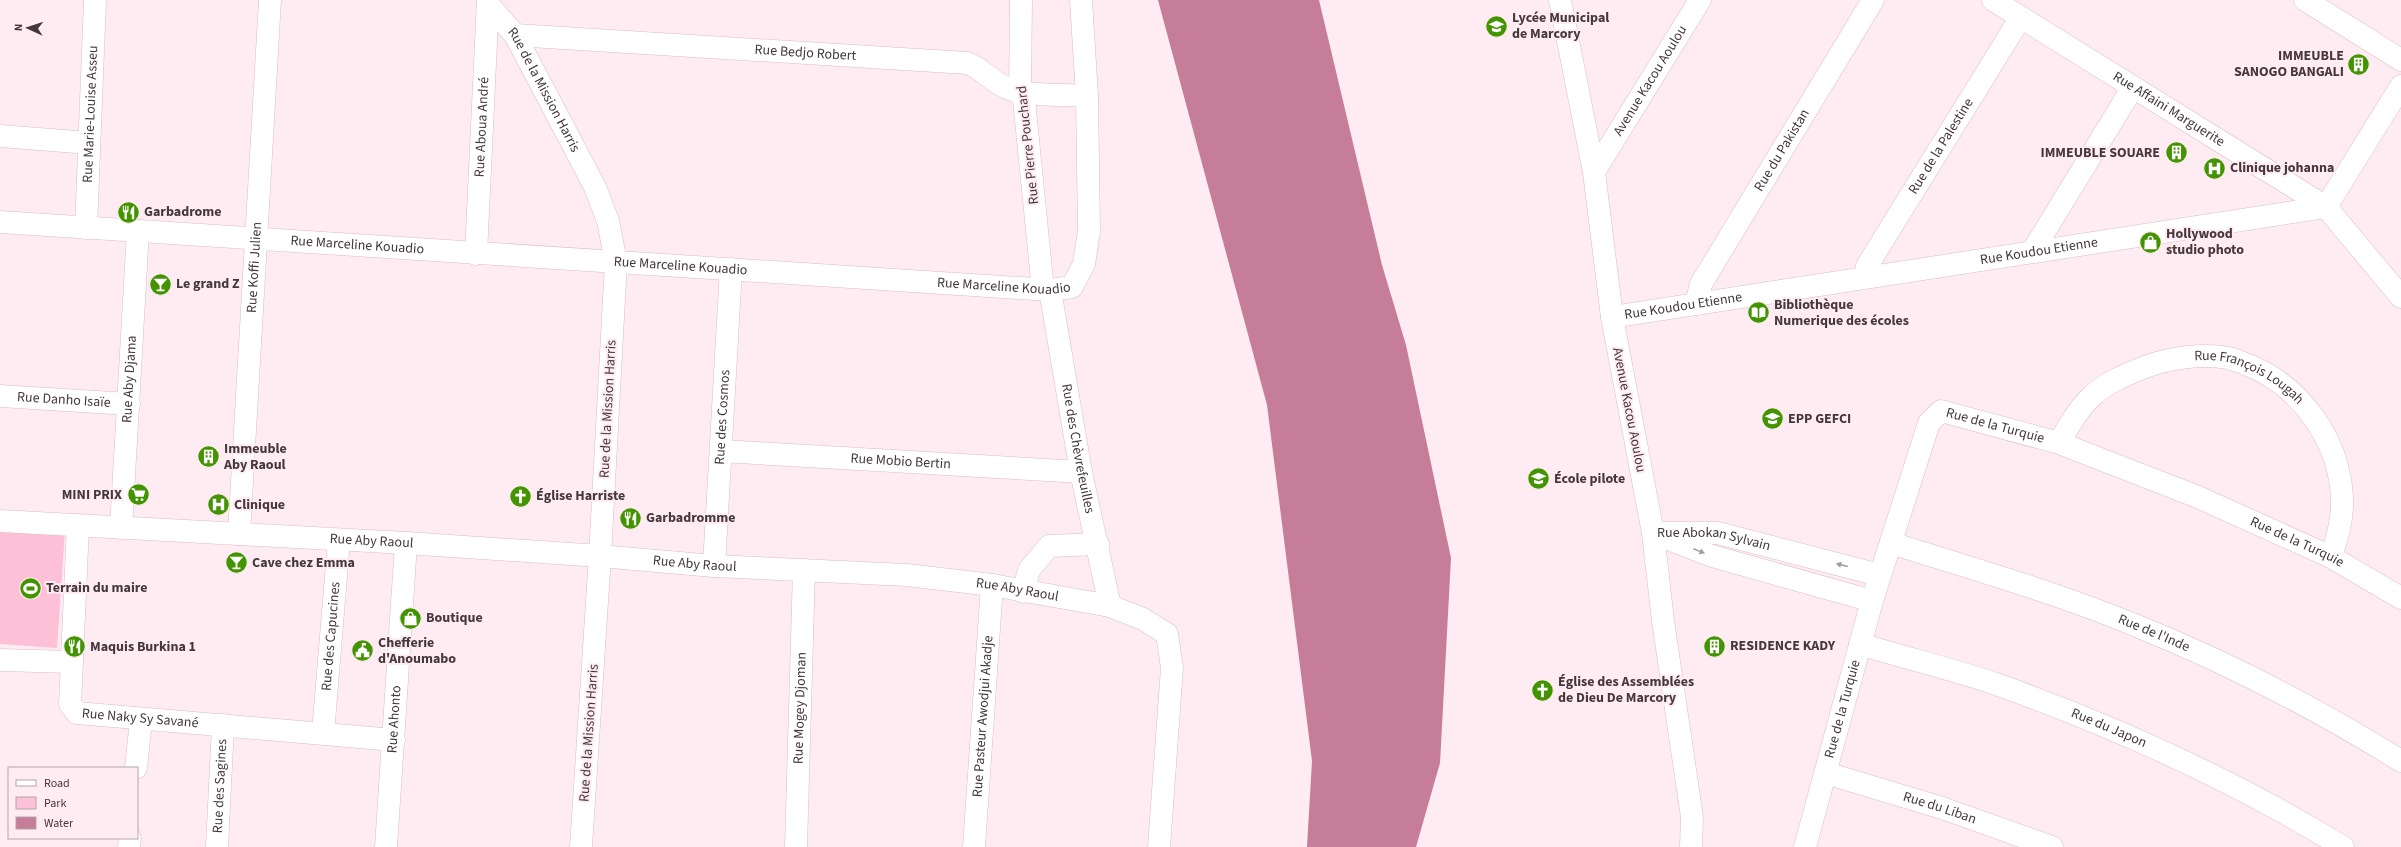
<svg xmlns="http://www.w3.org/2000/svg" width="2401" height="847" viewBox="0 0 2401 847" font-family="'Source Sans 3',sans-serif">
<rect width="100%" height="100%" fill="#ffecf2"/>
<polygon fill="#fdc1d7" points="0,527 65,532 57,648 0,644"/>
<polygon fill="#c57d99" points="1158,0 1319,0 1382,265 1406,345 1451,558 1440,763 1416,847 1307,847 1312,761 1267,405"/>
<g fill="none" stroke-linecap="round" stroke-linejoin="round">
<defs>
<g id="minor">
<polyline points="1021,0 1020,92 1024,100 1043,290"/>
<polyline points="1560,0 1594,172"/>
<path id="s1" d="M1993 0 2326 207 2401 297"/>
<polyline points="2305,0 2401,60"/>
<path id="s2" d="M488 4 515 35 595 187 608 221 616 262 600 556 581 847"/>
<path id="s3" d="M515 35 967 63C982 68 992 82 1007 88 1031 97 1061 94 1087 96"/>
<polyline points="0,136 89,143"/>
<path id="s4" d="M0 222 1050 290 1072 287 1084 264 1089 231 1087 96 1081 0"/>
<path id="s5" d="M86 228 95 0"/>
<polyline points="2032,252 2133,87"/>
<path id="s6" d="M476 254 488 0"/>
<path id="s7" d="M1869 277 1867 266 2021 17"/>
<path id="s8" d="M1050 290 1081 472 1110 606"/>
<path id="s9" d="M1696 304 1701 284 1873 0"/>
<path id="s10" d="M1612 317 2326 207 2401 86"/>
<path id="s11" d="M0 396 129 404"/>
<path id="s12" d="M2059 443C2068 427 2077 411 2090 398 2105 383 2125 375 2145 367 2169 358 2202 353 2228 358 2235 359 2242 363 2248 365 2301 386 2340 441 2342 499 2343 519 2337 538 2331 557"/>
<path id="s13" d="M721 451 1081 472"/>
<path id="s14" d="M0 521 406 543 600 556 714 566 907 575 992 585 1110 606 1143 619 1167 634 1172 668 1159 847"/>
<path id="s15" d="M78 526 70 704 77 713 394 740"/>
<path id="s16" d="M121 528 138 231"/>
<path id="s17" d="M239 534 270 0"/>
<path id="s18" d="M1891 543C1974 569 2057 593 2137 626 2229 663 2317 709 2401 761"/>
<path id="s19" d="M714 566 731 269"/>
<polyline points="1023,592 1029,570 1049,546 1098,544"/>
<path id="s20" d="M1872 601 1712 556 1653 533H1718L1879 575"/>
<path id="s21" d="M1860 644C1905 658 1952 669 1996 684 2117 727 2233 780 2343 847"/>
<polyline points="0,660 72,662"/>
<path id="s22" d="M323 733 339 540"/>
<polyline points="136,768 141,720"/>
<path id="s23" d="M1826 773 1942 808 2052 847"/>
<polyline points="129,847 130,838"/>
<path id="s24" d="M217 847 223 725"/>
<path id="s25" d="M386 847 406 543"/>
<path id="s26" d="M796 847 804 570"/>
<path id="s27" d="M974 847 992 585"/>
<path id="s28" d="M1691 847 1692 817 1663 621 1653 533 1612 317 1594 172 1700 0"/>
<path id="s29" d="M1805 847 1872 601 1929 423 1941 411 2059 443 2198 497 2331 557 2401 598"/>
</g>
</defs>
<use href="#minor" stroke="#dbbcc7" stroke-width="23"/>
<use href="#minor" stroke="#fff" stroke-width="22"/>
</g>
<defs><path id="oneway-solid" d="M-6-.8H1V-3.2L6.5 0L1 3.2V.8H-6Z"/></defs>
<g fill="#a29c9e">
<use href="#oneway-solid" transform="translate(1699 551) rotate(22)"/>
<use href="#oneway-solid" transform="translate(1842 565) rotate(-166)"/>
</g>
<defs>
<symbol id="school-disc" viewBox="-11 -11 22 22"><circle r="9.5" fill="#429500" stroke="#ffecf2"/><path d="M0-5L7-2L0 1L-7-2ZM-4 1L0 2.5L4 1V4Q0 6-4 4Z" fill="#fff"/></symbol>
<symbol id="building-disc" viewBox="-11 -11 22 22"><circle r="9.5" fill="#429500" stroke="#ffecf2"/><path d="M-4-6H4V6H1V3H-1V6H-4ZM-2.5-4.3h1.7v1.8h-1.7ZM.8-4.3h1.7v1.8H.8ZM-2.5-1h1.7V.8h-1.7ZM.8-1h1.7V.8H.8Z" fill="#fff"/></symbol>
<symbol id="hospital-disc" viewBox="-11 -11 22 22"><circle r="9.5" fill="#429500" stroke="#ffecf2"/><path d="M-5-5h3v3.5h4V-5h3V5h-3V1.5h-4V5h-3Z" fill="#fff"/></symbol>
<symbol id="restaurant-disc" viewBox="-11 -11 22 22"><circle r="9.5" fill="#429500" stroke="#ffecf2"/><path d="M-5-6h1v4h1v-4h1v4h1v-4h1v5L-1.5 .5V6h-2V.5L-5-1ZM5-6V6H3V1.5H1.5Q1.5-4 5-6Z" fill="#fff"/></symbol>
<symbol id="shop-disc" viewBox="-11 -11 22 22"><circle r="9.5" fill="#429500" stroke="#ffecf2"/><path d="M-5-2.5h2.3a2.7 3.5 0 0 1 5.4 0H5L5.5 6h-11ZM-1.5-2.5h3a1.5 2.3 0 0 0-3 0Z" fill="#fff"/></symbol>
<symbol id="bar-disc" viewBox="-11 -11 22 22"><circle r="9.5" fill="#429500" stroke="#ffecf2"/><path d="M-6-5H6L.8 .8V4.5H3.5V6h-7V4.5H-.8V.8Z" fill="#fff"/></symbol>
<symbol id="library-disc" viewBox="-11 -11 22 22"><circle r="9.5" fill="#429500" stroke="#ffecf2"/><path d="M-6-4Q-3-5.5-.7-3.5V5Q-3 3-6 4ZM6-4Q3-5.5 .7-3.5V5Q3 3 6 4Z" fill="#fff"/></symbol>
<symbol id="supermarket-disc" viewBox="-11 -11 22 22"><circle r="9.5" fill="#429500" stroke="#ffecf2"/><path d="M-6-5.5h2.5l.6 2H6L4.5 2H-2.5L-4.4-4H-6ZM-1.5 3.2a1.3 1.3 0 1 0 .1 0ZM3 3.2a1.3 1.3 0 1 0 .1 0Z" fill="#fff"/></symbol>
<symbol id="church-disc" viewBox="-11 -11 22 22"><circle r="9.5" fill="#429500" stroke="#ffecf2"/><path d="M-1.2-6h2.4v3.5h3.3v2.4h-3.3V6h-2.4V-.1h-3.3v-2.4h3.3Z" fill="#fff"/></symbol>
<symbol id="stadium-disc" viewBox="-11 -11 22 22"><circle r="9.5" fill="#429500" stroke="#ffecf2"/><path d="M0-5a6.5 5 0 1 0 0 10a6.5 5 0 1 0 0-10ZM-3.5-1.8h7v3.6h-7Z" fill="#fff"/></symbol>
<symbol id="civic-disc" viewBox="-11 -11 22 22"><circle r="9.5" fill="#429500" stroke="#ffecf2"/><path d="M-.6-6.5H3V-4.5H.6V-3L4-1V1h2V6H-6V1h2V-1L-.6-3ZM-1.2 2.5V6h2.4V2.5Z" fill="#fff"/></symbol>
</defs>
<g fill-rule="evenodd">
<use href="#school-disc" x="1484" y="14" width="25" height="25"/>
<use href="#building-disc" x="2346" y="52" width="25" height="25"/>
<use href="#building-disc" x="2164" y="140" width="25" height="25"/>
<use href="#hospital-disc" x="2202" y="156" width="25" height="25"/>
<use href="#restaurant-disc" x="116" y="200" width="25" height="25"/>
<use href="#shop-disc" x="2138" y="230" width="25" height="25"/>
<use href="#bar-disc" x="148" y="272" width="25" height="25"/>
<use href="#library-disc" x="1746" y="300" width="25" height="25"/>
<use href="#school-disc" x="1760" y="406" width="25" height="25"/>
<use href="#building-disc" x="196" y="444" width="25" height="25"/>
<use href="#school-disc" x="1526" y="466" width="25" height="25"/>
<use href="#supermarket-disc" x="126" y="482" width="25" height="25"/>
<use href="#church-disc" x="508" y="484" width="25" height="25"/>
<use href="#hospital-disc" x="206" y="492" width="25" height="25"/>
<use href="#restaurant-disc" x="618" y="506" width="25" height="25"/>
<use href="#bar-disc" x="224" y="550" width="25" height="25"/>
<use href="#stadium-disc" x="18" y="576" width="25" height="25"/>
<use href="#shop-disc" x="398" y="606" width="25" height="25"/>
<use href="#building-disc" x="1702" y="634" width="25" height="25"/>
<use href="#restaurant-disc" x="62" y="634" width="25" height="25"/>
<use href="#civic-disc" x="350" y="638" width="25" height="25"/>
<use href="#church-disc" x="1530" y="678" width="25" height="25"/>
</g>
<g text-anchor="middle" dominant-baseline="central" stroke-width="4" stroke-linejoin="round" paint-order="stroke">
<g font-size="14" font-weight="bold" fill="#44383c" stroke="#ffecf2" text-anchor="start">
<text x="1512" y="18">Lycée Municipal<tspan x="1512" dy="16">de Marcory</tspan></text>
<text x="2344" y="56" text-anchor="end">IMMEUBLE<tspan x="2344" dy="16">SANOGO BANGALI</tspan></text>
<text x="2160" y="153" text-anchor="end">IMMEUBLE SOUARE</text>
<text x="2230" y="168">Clinique johanna</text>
<text x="144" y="212">Garbadrome</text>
<text x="2166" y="234">Hollywood<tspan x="2166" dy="16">studio photo</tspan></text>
<text x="176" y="284">Le grand Z</text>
<text x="1774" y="305">Bibliothèque<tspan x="1774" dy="16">Numerique des écoles</tspan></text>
<text x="1788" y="419">EPP GEFCI</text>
<text x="224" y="449">Immeuble<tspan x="224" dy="16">Aby Raoul</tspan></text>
<text x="1554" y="479">École pilote</text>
<text x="122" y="495" text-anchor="end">MINI PRIX</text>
<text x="536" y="496">Église Harriste</text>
<text x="234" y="505">Clinique</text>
<text x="646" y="518">Garbadromme</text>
<text x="252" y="563">Cave chez Emma</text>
<text x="46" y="588">Terrain du maire</text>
<text x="426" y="618">Boutique</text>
<text x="378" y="643">Chefferie<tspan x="378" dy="16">d'Anoumabo</tspan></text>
<text x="1730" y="646">RESIDENCE KADY</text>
<text x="90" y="647">Maquis Burkina 1</text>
<text x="1558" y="682">Église des Assemblées<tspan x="1558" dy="16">de Dieu De Marcory</tspan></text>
</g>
<g font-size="14" fill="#44383c" stroke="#ffecf2">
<text stroke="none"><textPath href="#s3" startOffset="291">Rue Bedjo Robert</textPath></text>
<text stroke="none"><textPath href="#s28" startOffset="790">Avenue Kacou Aoulou</textPath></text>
<text stroke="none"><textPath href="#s2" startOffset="103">Rue de la Mission Harris</textPath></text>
<text stroke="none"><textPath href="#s1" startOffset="207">Rue Affaini Marguerite</textPath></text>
<text stroke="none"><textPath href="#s5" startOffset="114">Rue Marie-Louise Asseu</textPath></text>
<text stroke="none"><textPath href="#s6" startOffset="127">Rue Aboua André</textPath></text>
<text transform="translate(1028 145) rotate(-96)">Rue Pierre Pouchard</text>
<text stroke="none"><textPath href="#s7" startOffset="152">Rue de la Palestine</textPath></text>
<text stroke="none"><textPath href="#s9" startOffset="177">Rue du Pakistan</textPath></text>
<text stroke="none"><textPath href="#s4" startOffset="358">Rue Marceline Kouadio</textPath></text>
<text stroke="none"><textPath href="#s10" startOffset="432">Rue Koudou Etienne</textPath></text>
<text stroke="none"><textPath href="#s4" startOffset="682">Rue Marceline Kouadio</textPath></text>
<text stroke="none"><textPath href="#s17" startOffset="267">Rue Koffi Julien</textPath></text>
<text stroke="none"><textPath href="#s4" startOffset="1006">Rue Marceline Kouadio</textPath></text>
<text stroke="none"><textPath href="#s10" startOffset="72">Rue Koudou Etienne</textPath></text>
<text stroke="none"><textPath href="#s16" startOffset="149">Rue Aby Djama</textPath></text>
<text stroke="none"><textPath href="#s12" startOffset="229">Rue François Lougah</textPath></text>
<text stroke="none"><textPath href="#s11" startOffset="64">Rue Danho Isaïe</textPath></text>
<text transform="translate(608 409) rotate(-87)">Rue de la Mission Harris</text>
<text transform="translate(1629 410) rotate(79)">Avenue Kacou Aoulou</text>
<text stroke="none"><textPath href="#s19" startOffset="149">Rue des Cosmos</textPath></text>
<text stroke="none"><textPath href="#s29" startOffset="515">Rue de la Turquie</textPath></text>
<text stroke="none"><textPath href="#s8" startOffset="161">Rue des Chèvrefeuilles</textPath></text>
<text stroke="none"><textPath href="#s13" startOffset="180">Rue Mobio Bertin</textPath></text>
<text stroke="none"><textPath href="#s14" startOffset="372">Rue Aby Raoul</textPath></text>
<text stroke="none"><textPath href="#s20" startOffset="291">Rue Abokan Sylvain</textPath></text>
<text stroke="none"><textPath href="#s29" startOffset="839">Rue de la Turquie</textPath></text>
<text stroke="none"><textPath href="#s14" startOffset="696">Rue Aby Raoul</textPath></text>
<text stroke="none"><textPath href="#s14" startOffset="1020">Rue Aby Raoul</textPath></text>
<text stroke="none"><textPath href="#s18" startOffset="278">Rue de l'Inde</textPath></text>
<text stroke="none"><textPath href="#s22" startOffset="97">Rue des Capucines</textPath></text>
<text stroke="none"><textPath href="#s26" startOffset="139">Rue Mogey Djoman</textPath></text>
<text stroke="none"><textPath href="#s29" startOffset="143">Rue de la Turquie</textPath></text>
<text stroke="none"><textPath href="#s27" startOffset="131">Rue Pasteur Awodjui Akadje</textPath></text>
<text stroke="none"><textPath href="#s15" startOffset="253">Rue Naky Sy Savané</textPath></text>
<text stroke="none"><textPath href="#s25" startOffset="128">Rue Ahonto</textPath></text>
<text stroke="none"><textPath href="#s21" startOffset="263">Rue du Japon</textPath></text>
<text transform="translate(589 733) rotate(-86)">Rue de la Mission Harris</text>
<text stroke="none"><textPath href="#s24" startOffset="61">Rue des Sagines</textPath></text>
<text stroke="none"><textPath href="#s23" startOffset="119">Rue du Liban</textPath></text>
</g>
</g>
<rect x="8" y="767" width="130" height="72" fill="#ffecf2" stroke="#b4a4a9"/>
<rect x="16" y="780" width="20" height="6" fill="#ffffff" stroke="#b4a4a9"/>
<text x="44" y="787" font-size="12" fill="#44383c">Road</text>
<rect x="16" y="797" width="20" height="12" fill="#fdc1d7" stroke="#b4a4a9"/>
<text x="44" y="807" font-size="12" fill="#44383c">Park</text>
<rect x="16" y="817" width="20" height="12" fill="#c57d99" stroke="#b4a4a9"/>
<text x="44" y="827" font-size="12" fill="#44383c">Water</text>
<g transform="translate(28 28) rotate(273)" stroke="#ffecf2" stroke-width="3" paint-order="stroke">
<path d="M0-3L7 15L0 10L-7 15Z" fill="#44383c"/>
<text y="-6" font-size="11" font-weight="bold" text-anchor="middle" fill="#44383c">N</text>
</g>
</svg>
